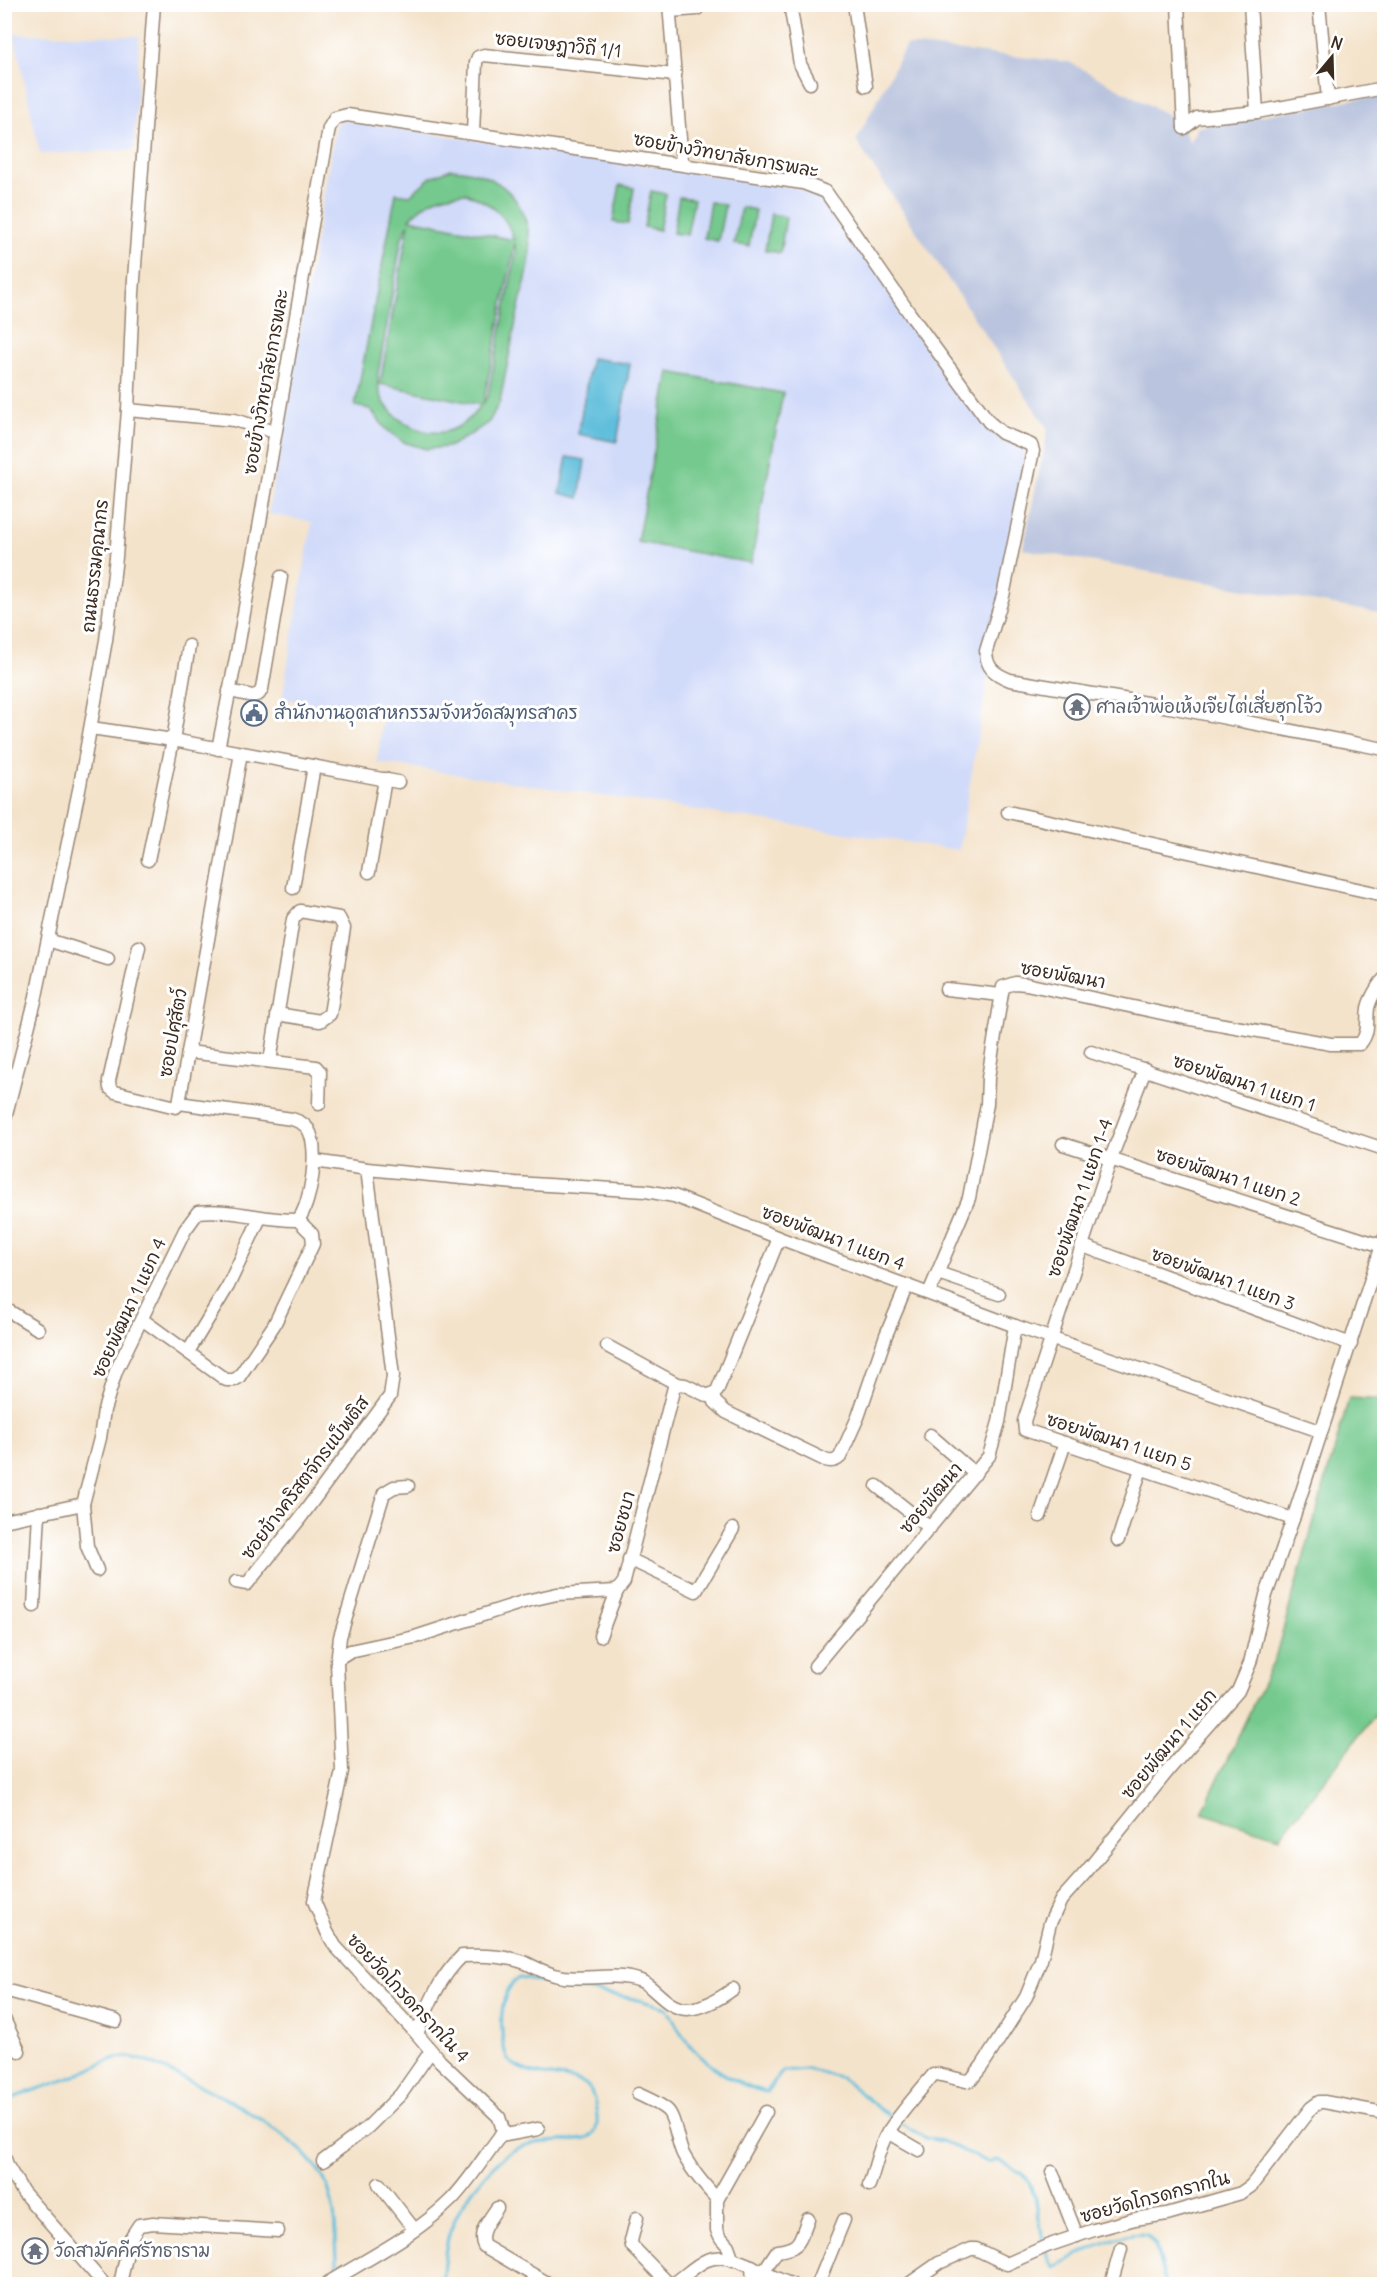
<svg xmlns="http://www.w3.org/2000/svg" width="1389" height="2289" viewBox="0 0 1389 2289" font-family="Delius,'Playpen Sans Thai',sans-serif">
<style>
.built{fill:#d0daf9}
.industrial{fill:#bac4de}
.green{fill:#74c98e;stroke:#587a56;stroke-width:1.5;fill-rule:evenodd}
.water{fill:#5ebedc;stroke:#4c747d;stroke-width:1.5}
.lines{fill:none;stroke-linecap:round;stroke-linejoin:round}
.stream{stroke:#5ebedc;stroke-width:3}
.minor-casing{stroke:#988674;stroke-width:15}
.minor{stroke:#fff;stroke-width:12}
.labels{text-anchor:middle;stroke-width:6;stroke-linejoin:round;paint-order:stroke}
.street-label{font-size:18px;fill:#3b2a1e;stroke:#fff}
.worship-label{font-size:18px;fill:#5b616d;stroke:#fff;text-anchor:start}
.service-label{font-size:18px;fill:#4e5e75;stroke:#fff;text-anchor:start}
</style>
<rect width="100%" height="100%" fill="#fff"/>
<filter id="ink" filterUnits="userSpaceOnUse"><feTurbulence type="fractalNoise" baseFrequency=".0167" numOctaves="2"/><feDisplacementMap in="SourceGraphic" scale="12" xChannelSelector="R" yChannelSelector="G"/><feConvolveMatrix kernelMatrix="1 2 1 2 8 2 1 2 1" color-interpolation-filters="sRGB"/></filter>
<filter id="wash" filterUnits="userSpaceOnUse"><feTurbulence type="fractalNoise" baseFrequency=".008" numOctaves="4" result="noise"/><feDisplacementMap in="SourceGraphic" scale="24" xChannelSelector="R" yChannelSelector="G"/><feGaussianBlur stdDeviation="1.35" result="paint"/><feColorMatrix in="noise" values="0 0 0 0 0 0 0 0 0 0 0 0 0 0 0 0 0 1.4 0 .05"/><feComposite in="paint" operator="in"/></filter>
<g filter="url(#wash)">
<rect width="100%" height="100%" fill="#f4e3cb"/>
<g class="built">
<polygon points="14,34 139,36 134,150 40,154"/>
<polygon points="341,120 818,191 829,202 985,425 996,436 1026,447 959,850 377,762 383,717 282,698 312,522 268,514 336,125"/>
</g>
<polygon class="industrial" points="906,45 1069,62 1179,121 1189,142 1198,127 1384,94 1384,614 1023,549 1048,429 856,141"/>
<g class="green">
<path d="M451 169C500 172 530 200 530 252 530 271 522 292 518 311 512 341 506 371 500 401L489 422 468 436 448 447 426 449 403 442 386 429 370 409 355 406 396 193 410 195 431 177ZM466 193C491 204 506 213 514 240L410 219C425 200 443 194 466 193ZM409 223 380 384 481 405C473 416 462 427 448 431 422 438 388 418 380 393 378 387 378 380 378 374L402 237ZM515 243 516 253 488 395 483 404Z"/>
<polygon points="620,185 634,188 628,224 613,222"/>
<polygon points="651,191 666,194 659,230 644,227"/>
<polygon points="679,197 694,199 687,235 673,233"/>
<polygon points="710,202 725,205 718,241 704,238"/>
<polygon points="741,207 755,210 749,246 734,244"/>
<polygon points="771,214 786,217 780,253 765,250"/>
<polygon points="669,372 783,393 751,563 637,542"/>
<polygon points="1349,1398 1384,1400 1384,1704 1280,1837 1202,1813 1275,1658"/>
</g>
<g class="water">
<polygon points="591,358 630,364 617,442 578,434"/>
<polygon points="567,457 585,460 579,498 560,493"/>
</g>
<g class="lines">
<g class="stream">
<path d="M4 2102C30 2090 57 2084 82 2073 96 2067 109 2058 124 2057 142 2057 160 2067 176 2075 221 2094 310 2139 328 2188 338 2215 335 2245 338 2274"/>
<polyline points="898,2122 926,2138 942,2141 988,2162 998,2160 1023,2174 1029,2182 1035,2197 1044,2245"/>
<path d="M1046 2251 1048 2259 1054 2267C1079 2255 1120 2230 1147 2235L1155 2245 1166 2284"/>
<path d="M442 2284C444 2266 444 2247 451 2229 461 2201 496 2153 526 2145 545 2140 567 2142 586 2139 596 2134 598 2127 597 2116 596 2107 594 2095 589 2088 578 2072 531 2083 507 2059 500 2037 496 1990 520 1978L635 1999 667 2008C673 2018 677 2028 684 2037 702 2064 735 2084 766 2092L783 2071 806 2069 840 2077 893 2119"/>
</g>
</g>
</g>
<g filter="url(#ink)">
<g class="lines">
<g class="minor-casing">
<g id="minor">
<polyline points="669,4 682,163"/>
<polyline points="790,4 800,64 810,83"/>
<polyline points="854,4 866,86"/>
<polyline points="1178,4 1184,128"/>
<polyline points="1250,4 1257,112"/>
<polyline points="1319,4 1328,99"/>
<polyline points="670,11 697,9"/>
<polyline points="1184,128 1197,118 1257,112 1384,88"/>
<polyline points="473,133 476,62 478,57 484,55 675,75"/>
<polyline points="128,410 234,420 275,432"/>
<polyline points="229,691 253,696 259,694 262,689 281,577"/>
<polyline points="91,728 173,740 398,782"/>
<path d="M218 749 237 653 329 128 335 118 347 115 803 183 826 192 910 314 989 422 1002 433 1031 445 1033 451 1003 596 986 651C986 668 995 674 1010 680L1170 707 1384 749"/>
<polyline points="1008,812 1384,895"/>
<polyline points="148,860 173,740 189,646"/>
<polyline points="369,872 385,779"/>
<polyline points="293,888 314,766"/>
<polyline points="48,940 108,959"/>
<polyline points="139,947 109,1081 110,1088 115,1092 176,1107 179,1103 241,753"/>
<polyline points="946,989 1001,995"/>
<polyline points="188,1052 316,1067 320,1072 319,1104"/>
<polyline points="1091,1052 1384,1149"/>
<polyline points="270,1061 293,919 300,911 339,918 344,928 330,1014 320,1021 277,1014"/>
<polyline points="1145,1069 1111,1158 1024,1421 1025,1430 1293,1519"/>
<polyline points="4,1122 35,1001 80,785 106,640 116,557 128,410 133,293 154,4"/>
<polyline points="1063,1144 1382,1246"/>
<polyline points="315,1161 367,1169 515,1183 646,1191 674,1196 779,1238 1015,1326 1320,1431"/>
<polyline points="1083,1246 1351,1344"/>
<polyline points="938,1273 999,1294"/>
<path d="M929 1293 969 1198 987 1104 988 1078 1003 987 1015 983 1026 984 1185 1018 1331 1044H1360C1370 1032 1366 1022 1368 1008 1370 999 1378 985 1384 979"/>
<polyline points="4,1308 38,1329"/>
<polyline points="143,1320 226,1380 234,1380 239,1377 274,1325 313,1244 312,1234 298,1220"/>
<polyline points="607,1346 677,1384"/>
<polyline points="188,1352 228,1286 260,1218"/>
<path d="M713 1395 715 1402 726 1412 825 1460C831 1462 835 1462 840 1457L858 1417 886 1335 907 1285"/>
<polyline points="930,1435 975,1474"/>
<polyline points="877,1486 930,1528"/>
<polyline points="83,1504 87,1546 97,1570"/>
<polyline points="1040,1516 1065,1443"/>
<path d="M4 1521 83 1504 100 1438 104 1410 116 1371 185 1230 198 1212C231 1208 265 1221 298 1220 311 1204 320 1148 308 1129 304 1123 298 1121 292 1119L179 1103"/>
<polyline points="1118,1540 1141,1469"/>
<polyline points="629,1559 696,1591 733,1529"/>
<polyline points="236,1582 247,1584 298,1521 390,1396 393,1376 367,1169"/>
<polyline points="34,1606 39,1513"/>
<polyline points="600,1636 617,1591"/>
<polyline points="337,1659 350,1651 415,1637 526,1601 557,1594 617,1591 624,1582 674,1387 677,1384 685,1385 708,1396 717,1391 779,1238"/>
<polyline points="815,1666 989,1456 999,1422 1015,1326"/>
<polyline points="4,1992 12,1992 116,2021"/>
<polyline points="4,2019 19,2051"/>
<path d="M417 2034C429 2004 439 1978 462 1956 482 1955 507 1956 526 1963 538 1969 550 1975 564 1977 590 1980 617 1972 641 1981 655 1987 667 2009 687 2009 703 2008 721 1998 733 1989"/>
<path d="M638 2094C648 2099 659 2103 667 2110 675 2117 677 2142 683 2154 692 2171 704 2185 717 2199"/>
<polyline points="888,2132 919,2150"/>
<polyline points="500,2136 538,2129"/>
<polyline points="4,2156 8,2167 23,2192 104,2284"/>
<polyline points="323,2161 368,2127 401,2094 431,2051"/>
<polyline points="1052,2172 1077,2236"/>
<polyline points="379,2184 414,2229"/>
<path d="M869 2185C876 2167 878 2148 888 2132 901 2112 918 2093 933 2075L937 2074 966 2081 971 2080 982 2066 1026 1997 1041 1960 1050 1923 1061 1900 1086 1872 1171 1767 1238 1691 1250 1663 1266 1595 1293 1519 1384 1239"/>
<path d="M497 2208C490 2219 477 2233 484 2246L549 2284"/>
<polyline points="637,2218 631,2241 632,2246 669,2284"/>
<polyline points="733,2260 728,2246 721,2238 717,2230 717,2199 766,2112"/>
<polyline points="752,2266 753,2284"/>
<path d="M763 2272 777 2251C802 2248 799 2240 808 2219"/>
<polyline points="120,2284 130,2239 139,2225 153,2223 278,2231"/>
<path d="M326 2284C369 2258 416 2235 452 2199 470 2180 484 2157 500 2136L503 2130 499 2117 440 2061 417 2034 335 1946 327 1932 314 1901 342 1771 337 1663 340 1637 384 1493 394 1487 408 1486"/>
<path d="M673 2284C684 2277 695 2265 707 2260 734 2249 766 2277 791 2284"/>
<polyline points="818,2284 844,2220"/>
<polyline points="909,2284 939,2263 971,2249 976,2249 1007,2264 1047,2246 1094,2230 1135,2219 1167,2214 1241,2193 1251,2186 1311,2108 1319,2102 1324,2102 1384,2113"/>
<polyline points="1111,2284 1121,2249"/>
</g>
</g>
<use href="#minor" class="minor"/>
</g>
</g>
<defs>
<g id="temple-ring" transform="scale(1.35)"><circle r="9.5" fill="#fff" stroke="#6b7280" stroke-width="1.5"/><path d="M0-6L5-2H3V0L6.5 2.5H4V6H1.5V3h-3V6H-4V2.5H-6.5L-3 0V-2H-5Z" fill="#6b7280"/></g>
<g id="civic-ring" transform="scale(1.35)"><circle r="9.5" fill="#fff" stroke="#5c6f8a" stroke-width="1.5"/><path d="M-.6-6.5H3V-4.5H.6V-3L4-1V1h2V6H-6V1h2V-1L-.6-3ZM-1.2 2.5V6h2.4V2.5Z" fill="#5c6f8a"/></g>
</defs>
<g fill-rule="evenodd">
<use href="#temple-ring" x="1077" y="707"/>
<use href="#civic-ring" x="254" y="713"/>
<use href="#temple-ring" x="35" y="2251"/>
</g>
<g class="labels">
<g class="street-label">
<text transform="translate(558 45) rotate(6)" y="6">ซอยเจษฎาวิถี 1/1</text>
<text transform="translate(726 155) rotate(10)" y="6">ซอยข้างวิทยาลัยการพละ</text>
<text transform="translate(266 382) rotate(-80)" y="6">ซอยข้างวิทยาลัยการพละ</text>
<text transform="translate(95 566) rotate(-84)" y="6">ถนนธรรมคุณากร</text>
<text transform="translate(1063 975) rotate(10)" y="6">ซอยพัฒนา</text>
<text transform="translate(173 1033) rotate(-80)" y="6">ซอยปศุสัตว์</text>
<text transform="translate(1244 1083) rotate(18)" y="6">ซอยพัฒนา 1 แยก 1</text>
<text transform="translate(1228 1177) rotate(18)" y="6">ซอยพัฒนา 1 แยก 2</text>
<text transform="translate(1080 1198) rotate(-71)" y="6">ซอยพัฒนา 1 แยก 1-4</text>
<text transform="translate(833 1238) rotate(21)" y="6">ซอยพัฒนา 1 แยก 4</text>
<text transform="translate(1223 1279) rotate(20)" y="6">ซอยพัฒนา 1 แยก 3</text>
<text transform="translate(129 1308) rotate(-65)" y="6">ซอยพัฒนา 1 แยก 4</text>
<text transform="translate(1119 1442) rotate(18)" y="6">ซอยพัฒนา 1 แยก 5</text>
<text transform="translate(305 1478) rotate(-53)" y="6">ซอยข้างคริสตจักรแบ็พติส</text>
<text transform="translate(931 1498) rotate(-50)" y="6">ซอยพัฒนา</text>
<text transform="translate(621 1522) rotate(-75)" y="6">ซอยชบา</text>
<text transform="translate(1169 1744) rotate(-50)" y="6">ซอยพัฒนา 1 แยก</text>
<text transform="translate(408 1998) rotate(47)" y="6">ซอยวัดโกรดกรากใน 4</text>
<text transform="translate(1155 2197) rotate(-15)" y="6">ซอยวัดโกรดกรากใน</text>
</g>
<g class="worship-label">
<text x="1096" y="713">ศาลเจ้าพ่อเห้งเจียไต่เสี่ยฮุกโจ้ว</text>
<text x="54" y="2257">วัดสามัคคีศรัทธาราม</text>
</g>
<g class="service-label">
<text x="274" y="719">สำนักงานอุตสาหกรรมจังหวัดสมุทรสาคร</text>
</g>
</g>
<rect width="1389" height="2289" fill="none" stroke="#fff" stroke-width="24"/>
<g transform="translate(1332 57) rotate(19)" stroke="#ffffff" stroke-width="4.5" paint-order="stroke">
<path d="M0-4.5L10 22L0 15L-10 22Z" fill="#3b2a1e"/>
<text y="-9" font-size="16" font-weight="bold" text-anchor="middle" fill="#3b2a1e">N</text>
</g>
</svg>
